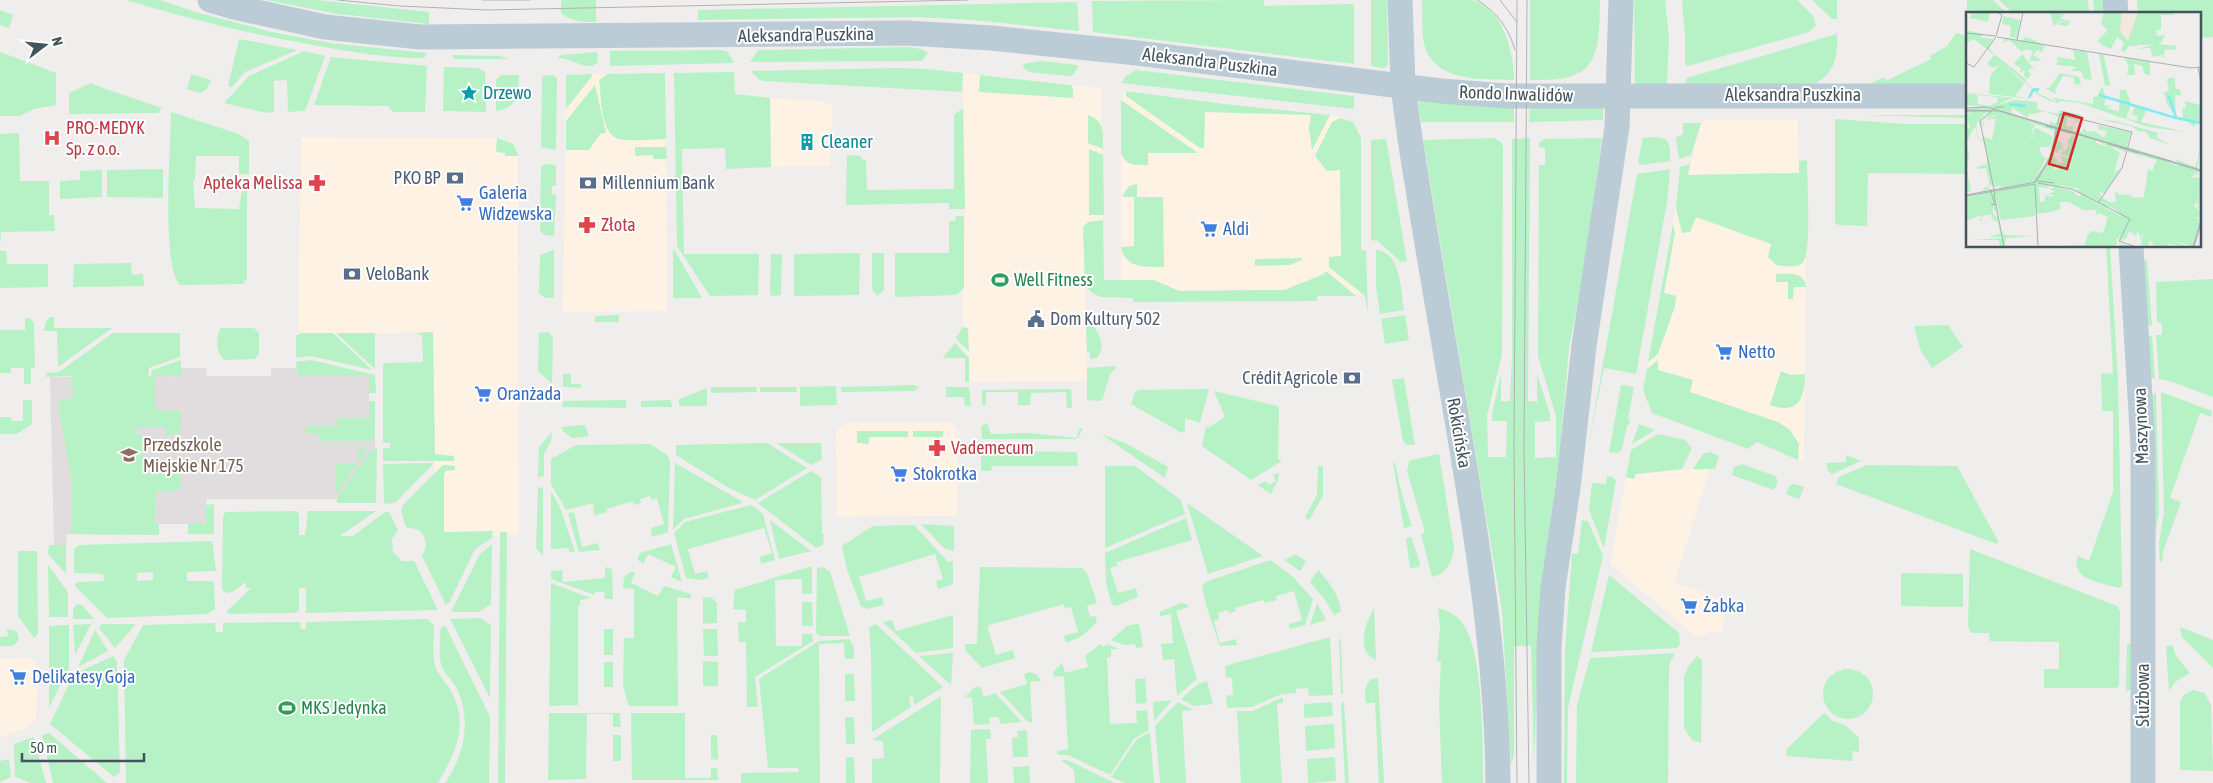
<svg xmlns="http://www.w3.org/2000/svg" width="2213" height="783" viewBox="0 0 2213 783" font-family="'Asap Condensed',sans-serif">
<style>
.commercial{fill:#fdf2e3}
.education{fill:#e1dddf}
.green{fill:#b6f2c5;fill-rule:evenodd}
.lines{fill:none;stroke-linecap:round;stroke-linejoin:round}
.secondary{stroke:#bbccd6;stroke-width:25}
.tram{stroke:#aeb3b8;stroke-width:1}
.labels{text-anchor:middle;stroke-width:4;stroke-linejoin:round;paint-order:stroke}
.street-label{font-size:18px;fill:#44545c;stroke:#fff}
.culture-label{font-size:18px;fill:#0d838f;stroke:#fff;text-anchor:start}
.health-label{font-size:18px;fill:#be3a42;stroke:#fff;text-anchor:start}
.service-label{font-size:18px;fill:#4e5e75;stroke:#fff;text-anchor:start}
.shop-label{font-size:18px;fill:#366cbe;stroke:#fff;text-anchor:start}
.leisure-label{font-size:18px;fill:#27864d;stroke:#fff;text-anchor:start}
.education-label{font-size:18px;fill:#785e54;stroke:#fff;text-anchor:start}
.inset-river{fill:none;stroke:#80ebf3;stroke-width:2.5}
.inset-road{fill:none;stroke:#abb0b3;stroke-width:1}
.view{fill:#d62828;fill-opacity:0.15;stroke:#d62828;stroke-width:2.5}
.inset-edge{fill:none;stroke:#44545c;stroke-width:2.5}
</style>
<rect width="100%" height="100%" fill="#f0eded"/>
<g class="commercial">
<polygon points="665,73 667,311 563,312 566,75"/>
<polygon points="963,73 1101,88 1103,272 1095,284 1085,286 1087,381 965,382 962,289 965,209"/>
<polygon points="1126,91 1224,104 1330,115 1340,117 1360,131 1361,251 1367,295 1284,290 1179,291 1154,280 1121,280 1121,100"/>
<polygon points="770,98 821,101 830,104 833,109 830,166 771,167"/>
<polygon points="1706,120 1798,120 1799,173 1688,175 1701,123"/>
<polygon points="301,137 497,138 518,157 519,535 436,537 431,332 298,336"/>
<polygon points="1676,205 1806,244 1804,462 1757,442 1748,449 1652,413 1643,390"/>
<polygon points="849,423 952,423 958,434 957,516 837,517 836,434 840,427"/>
<polygon points="1711,467 1674,582 1728,601 1722,631 1709,632 1698,638 1610,564 1626,477 1636,474"/>
<polygon points="29,658 33,660 38,669 36,719 25,729 0,737 0,659"/>
</g>
<polygon class="education" points="181,368 206,368 207,376 271,376 271,368 296,368 297,376 369,376 369,418 375,418 375,499 206,499 206,524 159,524 159,535 67,534 66,545 54,545 50,377 181,376"/>
<g class="green">
<path d="M126 0H160L195 12 272 32 330 43 428 53 424 58C388 58 350 52 314 45 250 34 188 19 126 0Z"/>
<polygon points="266,0 317,0 429,12 429,24 338,14"/>
<path d="M561 0H596V22C583 22 572 22 561 13Z"/>
<polygon points="1264,0 1264,6 1354,4 1354,64 1093,32 1092,1"/>
<polygon points="1371,0 1387,0 1388,64 1385,68 1371,66"/>
<path d="M1422 0C1437 0 1455 0 1470 0 1503 6 1514 53 1514 80 1483 79 1433 83 1424 43 1421 30 1423 14 1422 0Z"/>
<path d="M1530 0H1600C1599 60 1597 82 1530 80Z"/>
<polygon points="1634,0 1665,0 1669,37 1667,86 1637,85 1635,82"/>
<polygon points="1682,0 1797,0 1813,16 1816,25 1809,32 1688,66 1685,64 1685,35"/>
<polygon points="1812,0 1837,0 1837,19 1832,19"/>
<polygon points="1967,0 1993,0 2008,14 1967,14"/>
<polygon points="1999,0 2088,0 2089,14 2014,14"/>
<polygon points="2093,0 2105,0 2106,14 2094,14"/>
<polygon points="2137,0 2213,0 2213,37 2199,38 2199,14 2138,14"/>
<polygon points="1077,2 1079,31 973,20 917,17 698,20 698,10"/>
<polygon points="0,10 13,15 9,28 0,25"/>
<polygon points="1967,27 1967,87 1866,86 1884,77 1886,81 1931,59 1930,56 1947,46 1956,33 1965,35"/>
<path d="M1837 34C1838 57 1835 73 1814 84L1684 86 1687 78Z"/>
<polygon points="239,39 297,50 245,72 232,87 228,86"/>
<polygon points="908,47 921,49 928,53 922,61 750,62 758,50"/>
<polygon points="720,50 728,52 734,63 610,66 610,51"/>
<polygon points="304,51 325,56 305,111 288,112 287,80 274,81 274,112 267,113 224,103 249,76"/>
<polygon points="0,52 56,73 56,105 34,109 20,116 0,116"/>
<path d="M597 52 598 62 593 66C579 67 574 59 557 58L561 55Z"/>
<polygon points="452,55 500,56 508,59 454,59"/>
<polygon points="331,57 427,66 425,112 393,112 388,106 314,105"/>
<polygon points="1041,61 1077,65 1078,67 1073,75 1068,76 1029,72 1024,68 1023,64"/>
<polygon points="444,67 478,68 485,72 486,112 443,111"/>
<polygon points="896,68 927,69 963,73 962,92 763,81 758,79 751,71"/>
<polygon points="1136,70 1354,96 1354,109 1121,83 1126,76"/>
<polygon points="734,72 735,94 770,98 771,167 726,169 725,148 682,149 684,254 759,254 758,295 710,296 677,246 674,73"/>
<path d="M665 73 666 139C655 139 628 142 618 139 599 131 602 97 599 80L608 74Z"/>
<polygon points="191,74 211,80 206,90 200,93 187,89"/>
<polygon points="591,74 593,75 566,109 566,75"/>
<path d="M501 75H519C519 93 517 109 496 111V80Z"/>
<polygon points="552,75 557,78 556,150 541,147 542,76"/>
<polygon points="980,75 1071,85 1073,89 1073,98 979,92"/>
<polygon points="91,83 100,87 162,108 158,113 69,114 69,93"/>
<polygon points="595,85 606,133 600,134 589,150 566,150 566,121"/>
<polygon points="1126,91 1224,104 1330,115 1312,150 1309,128 1311,115 1205,112 1204,148 1200,148 1126,96"/>
<path d="M1121 100 1198 153H1148V165C1135 165 1126 166 1121 153Z"/>
<polygon points="1418,100 1514,104 1514,122 1421,122"/>
<polygon points="1530,105 1603,106 1603,120 1529,122"/>
<polygon points="963,108 965,209 949,209 949,203 846,205 847,155 860,156 862,159 866,161 867,190 954,189 954,115"/>
<path d="M171 112 239 134 249 141V174H239V156H196L195 180H193L195 208 239 209 242 190H247V278L243 284 180 285C161 267 171 143 171 112Z"/>
<path d="M1088 115C1105 121 1103 133 1103 149L1088 143Z"/>
<polygon points="1859,115 1967,115 1967,118"/>
<polygon points="1340,118 1353,122 1361,137 1361,250 1366,251 1368,313 1365,296 1329,267 1329,257 1341,256 1340,170 1327,171 1315,156 1332,122"/>
<polygon points="1835,119 1906,124 1967,124 1967,174 1868,173 1867,226 1839,225 1835,223"/>
<polygon points="1683,123 1701,123 1691,155 1679,159 1676,138 1683,134"/>
<polygon points="19,133 20,181 49,181 49,215 54,215 55,231 1,232 0,246 0,134"/>
<polygon points="1658,137 1667,140 1670,148 1670,161 1641,165 1638,163 1643,138"/>
<polygon points="497,138 513,144 519,156 505,156 505,153 496,152"/>
<polygon points="1494,138 1501,142 1503,147 1502,355 1487,415 1488,457 1506,457 1507,421 1492,421 1492,414 1501,374 1501,401 1510,401 1512,355 1512,139 1530,138 1528,401 1537,402 1537,374 1550,414 1550,421 1535,422 1535,458 1556,457 1556,416 1538,356 1539,165 1545,165 1545,148 1539,147 1539,143 1544,139 1602,138 1583,277 1569,348 1559,460 1541,593 1534,764 1531,646 1514,646 1514,756 1511,764 1502,611 1423,140"/>
<polygon points="1386,139 1407,261 1401,262 1378,241 1371,240 1371,140"/>
<polygon points="635,147 666,147 667,159 653,159 653,155 635,156"/>
<polygon points="1089,149 1103,155 1104,215 1089,215"/>
<path d="M1807 160C1807 177 1812 252 1803 262 1797 269 1784 266 1776 265L1768 257 1771 244 1696 217 1690 232 1682 233 1676 208 1680 167 1690 164 1688 175 1799 173V161Z"/>
<polygon points="547,164 556,165 556,186 552,186 552,194 556,195 554,236 545,235 540,231 541,166"/>
<polygon points="163,169 163,198 107,197 107,170"/>
<polygon points="1670,169 1667,202 1636,374 1604,368 1588,448 1637,174"/>
<polygon points="102,170 102,197 60,199 60,181 80,180 80,171"/>
<path d="M1137 184V197H1163L1164 267C1146 267 1125 269 1121 247L1134 246V197H1122L1129 186Z"/>
<polygon points="956,216 964,216 964,288 956,295 895,297 895,253 949,253 949,221 955,221"/>
<polygon points="1103,220 1104,280 1154,280 1179,291 1284,290 1324,274 1326,271 1356,296 1317,296 1317,301 1133,302 1133,298 1101,297 1092,293 1085,285 1083,227 1088,222"/>
<polygon points="1673,224 1675,233 1664,293 1676,296 1675,306 1658,354 1648,362"/>
<path d="M2106 246H2110L2118 380 2122 586 2119 588C2103 583 2069 580 2078 556L2089 561 2113 492V411H2102L2101 373 2113 374Z"/>
<polygon points="673,249 675,251 702,298 673,298"/>
<polygon points="554,250 554,298 546,298 539,293 540,255"/>
<path d="M1376 250C1402 253 1400 289 1404 310L1380 314 1376 287Z"/>
<polygon points="0,251 6,251 7,264 48,264 48,287 0,288"/>
<polygon points="860,253 859,295 794,296 794,254"/>
<polygon points="872,253 884,253 884,290 877,296 872,289"/>
<polygon points="771,254 782,254 781,295 771,296 770,293"/>
<polygon points="1302,258 1302,260 1290,265 1255,266 1255,259"/>
<polygon points="2147,260 2152,326 2146,324 2144,262"/>
<polygon points="131,263 132,275 143,274 144,286 73,287 74,264"/>
<path d="M1776 274C1787 274 1805 271 1806 287H1794L1793 299H1788V282H1776Z"/>
<polygon points="2213,279 2213,397 2173,382 2159,379 2156,335 2162,335 2162,324 2157,322 2156,282"/>
<polygon points="619,315 619,322 595,322 595,316"/>
<polygon points="1405,315 1409,340 1385,344 1381,319"/>
<polygon points="25,317 31,319 34,324 35,367 31,368 31,384 24,384 24,368 11,368 11,373 0,373 0,330 25,330"/>
<polygon points="50,317 54,317 54,328 112,328 58,367 57,331 44,331 46,321"/>
<path d="M1091 322C1099 335 1107 345 1097 358L1090 359V352H1087L1086 327Z"/>
<polygon points="1948,325 1963,347 1932,368 1920,349 1914,326"/>
<polygon points="963,327 968,328 969,352 956,338"/>
<path d="M221 328H254L259 333V354L255 359 224 360C216 352 215 338 221 328Z"/>
<polygon points="433,332 435,454 454,456 454,461 383,461 383,448 390,448 390,443 383,443 383,365 386,363 423,362 422,335 417,335 417,333"/>
<polygon points="549,332 553,338 552,384 538,371 539,333"/>
<polygon points="113,333 180,333 180,357 149,368 148,375 151,376 152,370 181,360 181,376 156,376 156,410 181,411 180,434 165,435 165,427 136,428 136,435 143,435 144,474 165,473 166,469 181,469 180,491 156,491 155,524 159,524 159,535 71,534 71,478 58,402 75,396 72,388 71,376 46,377 46,373 59,372"/>
<polygon points="301,333 333,333 372,370 311,356 296,358 296,336"/>
<polygon points="336,333 375,333 375,369"/>
<polygon points="2152,335 2155,379 2151,377 2147,338"/>
<polygon points="955,343 969,358 969,382 965,382 965,358 943,358"/>
<polygon points="311,360 375,375 376,393 369,393 369,376 297,376 296,362"/>
<polygon points="1658,360 1658,370 1693,380 1690,392 1778,422 1790,430 1799,444 1798,460 1757,442 1748,449 1652,413 1643,390 1647,369"/>
<polygon points="1114,366 1116,368 1110,374 1103,398 1100,401 1087,400 1087,368"/>
<path d="M1781 371 1791 375 1805 374C1805 399 1798 415 1770 405Z"/>
<polygon points="563,374 571,374 571,384 581,384 581,388 563,387"/>
<polygon points="1404,378 1415,445 1407,445 1403,441 1392,380"/>
<polygon points="914,385 919,387 914,391 841,392 841,387"/>
<polygon points="1621,385 1634,387 1628,419 1630,420 1629,425 1627,425 1622,450 1617,453 1609,452"/>
<polygon points="836,386 837,405 800,406 800,387"/>
<polygon points="711,387 756,387 757,392 711,393"/>
<polygon points="760,387 796,387 797,392 760,392"/>
<polygon points="946,387 969,387 971,406 965,406 964,397 946,397"/>
<polygon points="707,388 707,406 679,406 679,399"/>
<polygon points="1071,389 1072,408 1067,408 1066,392 1031,393 1030,405 1018,405 1018,392 986,392 986,405 982,405 982,390"/>
<polygon points="1209,389 1200,423 1185,418 1185,431 1182,433 1131,404 1135,393 1138,390"/>
<polygon points="1214,391 1277,406 1279,408 1278,459 1282,461 1251,480 1202,446 1206,426 1208,428 1225,417"/>
<polygon points="2156,392 2159,512 2154,542 2152,395"/>
<polygon points="2161,392 2212,411 2211,417 2200,413 2170,498 2181,502 2163,552 2162,562 2160,562 2159,544 2164,511"/>
<polygon points="23,400 32,400 32,424 17,434 0,434 0,417 11,417 11,421 23,421"/>
<polygon points="626,400 626,408 562,407 563,401"/>
<polygon points="671,400 672,407 641,407 641,401"/>
<polygon points="369,401 375,401 375,437 372,441 319,441 318,434 305,433 305,426 337,426 337,418 369,418"/>
<polygon points="987,423 991,434 1030,433 1076,438 1080,428 1083,428 1078,438 1075,439 982,439 981,426"/>
<polygon points="1639,424 1655,430 1632,444"/>
<polygon points="585,425 589,436 572,438 563,431 561,427"/>
<polygon points="857,431 908,431 908,437 869,437 869,444 857,443"/>
<rect x="913" y="431" width="30" height="6"/>
<polygon points="552,432 551,441 544,454 544,476 538,477 539,447"/>
<polygon points="1101,434 1125,443 1168,467 1165,478"/>
<polygon points="1658,434 1685,440 1692,448 1682,469 1636,474 1634,479 1626,477 1631,450"/>
<polygon points="767,443 807,468 755,500 729,488 676,455 676,445"/>
<polygon points="776,443 821,443 822,459 811,465"/>
<polygon points="650,444 667,455 670,461 668,532 652,537 651,528 664,524 657,498 651,500 650,496 640,499 641,503 634,505 633,501 606,509 607,512 594,516 593,503 566,510 551,484 551,459 576,445"/>
<polygon points="358,449 368,449 336,494 336,464 357,464"/>
<polygon points="372,449 377,449 376,503 337,503 337,498"/>
<polygon points="981,451 1077,452 1078,466 992,466 991,471 981,471"/>
<polygon points="1710,452 1719,456 1715,469 1693,469 1703,454"/>
<path d="M1439 454 1454 548C1453 562 1446 574 1432 577L1421 534 1425 532 1407 471 1409 462 1412 460Z"/>
<polygon points="1846,455 1861,461 1832,474 1828,471 1826,463 1846,462"/>
<polygon points="434,463 395,503 384,504 383,464"/>
<polygon points="675,463 741,501 742,503 684,519 673,530"/>
<polygon points="1393,463 1395,463 1402,495 1412,526 1404,528"/>
<polygon points="1742,464 1775,476 1778,481 1774,490 1732,475 1734,467"/>
<path d="M443 465 455 466V470L445 471 444 476V532L493 531 492 538 475 549 450 601 446 605 422 556C428 546 427 538 419 530L406 527 401 511 403 505Z"/>
<polygon points="1867,465 1957,466 1998,541 1997,544 1836,484 1839,477"/>
<polygon points="1105,466 1135,466 1181,500 1185,514 1105,548"/>
<polygon points="1318,466 1323,466 1323,496 1309,520 1305,518 1317,494"/>
<polygon points="811,471 821,477 822,534 824,534 823,545 816,548 758,503"/>
<polygon points="1279,473 1278,480 1271,494 1258,485 1265,481 1269,485 1276,481 1273,475"/>
<polygon points="1607,476 1613,477 1616,481 1604,548 1589,510 1592,483 1606,484"/>
<polygon points="1794,484 1804,487 1799,499 1786,494 1790,485"/>
<polygon points="538,487 543,488 543,556 536,548"/>
<polygon points="551,491 561,510 575,552 569,552 569,548 551,549"/>
<polygon points="1187,503 1263,556 1208,574"/>
<polygon points="214,504 214,534 188,534 188,524 206,524 206,505"/>
<polygon points="751,505 763,514 775,560 761,564 760,557 772,553 764,528 688,549 695,574 707,571 709,578 700,580 686,578 674,533 685,522"/>
<polygon points="297,511 299,515 299,535 305,535 308,511 376,511 340,536 353,536 385,512 389,512 398,530 392,539 393,552 402,561 414,561 438,610 306,613 306,588 299,588 299,610 295,613 229,614 226,612 251,588 246,588 246,582 232,592 227,593 222,590 223,518 225,512"/>
<polygon points="574,512 582,547 598,543 600,550 579,552 568,513"/>
<polygon points="1186,518 1192,540 1117,562 1117,566 1110,568 1118,593 1136,588 1138,597 1116,606 1112,605 1106,583 1105,553"/>
<polygon points="770,520 811,551 779,559"/>
<polygon points="1582,520 1588,521 1603,556 1568,708 1567,783 1564,783 1565,651 1572,553 1578,554"/>
<polygon points="921,524 954,526 954,551 945,549"/>
<polygon points="914,525 948,562 953,561 953,584 938,589 936,581 943,579 935,554 859,577 866,601 882,597 884,605 867,609 861,606 847,570 842,546 873,526"/>
<polygon points="500,532 507,532 505,783 498,783"/>
<polygon points="1411,537 1420,563 1419,567 1410,568 1406,539"/>
<path d="M212 541 216 571 187 572V581H212L214 584 215 609 207 614 107 618 75 586 77 582 104 581 103 574 74 573V549L79 545ZM153 572V580L137 581V573Z"/>
<polygon points="492,544 491,604 479,612 451,612 480,554"/>
<polygon points="671,544 682,582 671,577 676,567 648,554 643,564 637,559 640,553"/>
<polygon points="49,545 66,545 66,574 48,554"/>
<polygon points="1970,549 2117,606 2120,611 2119,686 2116,688 2044,688 2044,669 2059,669 2059,642 1990,641 1989,633 1971,633 1968,626"/>
<polygon points="18,551 37,551 38,634 34,638 18,616"/>
<polygon points="1295,554 1306,561 1300,571 1285,560"/>
<polygon points="1270,560 1292,576 1313,599 1305,625 1290,629 1289,624 1302,620 1294,591 1276,596 1277,600 1265,603 1263,600 1235,608 1236,611 1229,613 1228,610 1218,613 1219,619 1214,621 1220,643 1236,639 1237,645 1220,646 1206,605 1202,585 1208,581"/>
<polygon points="48,565 68,592 68,617 49,617"/>
<polygon points="812,566 812,594 802,594 802,579 775,580 776,646 802,646 802,634 812,634 813,641 755,677 758,707 747,707 746,642 739,642 738,622 746,622 746,610 733,609 735,590"/>
<polygon points="605,567 612,569 613,599 605,599 604,592 595,592 595,595 551,579 551,571 562,570 563,582 605,578"/>
<polygon points="823,567 830,572 850,636 820,636 816,633 817,568"/>
<polygon points="980,567 1082,568 1087,573 1097,603 1087,606 1090,617 1095,616 1097,622 1082,636 1066,643 1064,636 1078,632 1071,607 1065,608 1064,604 989,625 988,629 996,655 1013,650 1015,658 982,668 966,651 965,644 977,644"/>
<path d="M1318 570C1330 583 1338 593 1341 611L1334 615 1325 600 1310 582Z"/>
<polygon points="631,572 635,572 631,583 658,596 664,586 691,594 691,598 677,598 678,706 629,706 623,686 624,638 634,638 634,589 623,588 624,577"/>
<polygon points="1901,573 1963,574 1963,607 1901,606"/>
<polygon points="1609,575 1679,633 1680,644 1677,648 1591,652"/>
<polygon points="551,583 591,598 580,600 580,605 578,606 578,705 549,706"/>
<polygon points="711,597 717,603 717,623 703,624 703,598"/>
<polygon points="802,602 812,602 813,626 802,626"/>
<polygon points="1180,603 1186,604 1189,607 1176,611 1197,679 1177,696 1174,659 1163,660 1161,644 1173,643 1171,614 1160,616 1160,612"/>
<polygon points="1317,603 1326,620 1310,625"/>
<polygon points="77,604 82,605 94,619 73,619 73,609"/>
<path d="M1438 608C1449 610 1459 617 1465 627 1483 657 1483 746 1483 783H1442L1439 703 1441 662 1437 661 1440 628Z"/>
<path d="M1374 609 1376 660C1355 652 1365 623 1374 609Z"/>
<polygon points="953,615 953,648 916,653 883,622 892,620 896,631"/>
<polygon points="480,618 491,625 490,698 450,619"/>
<path d="M428 619 434 626C434 638 432 653 435 665 437 674 447 683 451 691 470 726 455 753 438 783H126L124 660 143 625 215 623 216 632H223V623L300 622 301 629H306V622Z"/>
<polygon points="91,624 75,655 73,625"/>
<polygon points="102,624 136,624 115,648 99,628"/>
<polygon points="876,624 943,687 914,705 913,696 909,697 911,707 872,732 871,652 869,628"/>
<polygon points="1135,624 1139,624 1143,647 1136,648 1135,644 1124,645 1111,640 1127,626"/>
<polygon points="69,625 69,668 49,708 49,626"/>
<path d="M445 625 490 717 489 783H445C465 754 472 719 456 687 452 680 443 672 441 664 438 654 441 640 440 629Z"/>
<polygon points="2180,627 2213,640 2213,668 2182,637"/>
<polygon points="7,629 17,631 19,640 13,646 0,646 0,637 8,636"/>
<rect x="604" y="629" width="9" height="26"/>
<polygon points="703,629 717,629 718,656 704,656"/>
<polygon points="95,630 108,651 78,667"/>
<polygon points="1330,637 1333,695 1309,696 1308,688 1296,689 1296,693 1282,694 1252,707 1227,708 1226,696 1233,695 1232,678 1226,677 1225,666"/>
<polygon points="1339,638 1341,643 1343,694 1341,694"/>
<polygon points="850,639 854,648 854,659 845,659 844,643 819,644 820,783 741,783 741,773 799,772 798,768 768,768 759,679 819,641"/>
<polygon points="1100,644 1103,647 1107,644 1119,649 1111,649 1111,657 1107,658 1110,724 1137,723 1136,711 1147,710 1149,730 1134,739 1110,775 1068,755 1058,755 1057,751 1068,749 1064,676 1054,677 1053,672 1062,663 1065,673 1088,667 1085,656"/>
<polygon points="2127,644 2133,644 2132,688 2126,692"/>
<polygon points="2172,645 2176,656 2190,673 2175,682 2169,692 2166,646"/>
<polygon points="953,653 951,685 919,656"/>
<polygon points="1675,653 1669,665 1668,783 1576,783 1577,705 1590,658"/>
<polygon points="113,656 117,662 120,773 114,777 50,724 74,674"/>
<polygon points="1697,656 1702,660 1701,743 1692,740 1684,728 1684,677 1688,667"/>
<polygon points="703,661 718,662 718,686 703,686"/>
<rect x="604" y="662" width="9" height="25"/>
<circle cx="1848" cy="694" r="25"/>
<polygon points="1030,672 1037,675 1041,681 1030,682 1032,722 1028,722 1000,692 1027,684 1024,674"/>
<polygon points="845,674 854,674 855,701 845,701"/>
<polygon points="1145,678 1147,703 1136,704 1135,679"/>
<path d="M1378 678 1384 783H1379L1375 703H1366C1364 693 1364 687 1371 679Z"/>
<polygon points="1207,681 1213,704 1194,706 1181,699 1198,684"/>
<polygon points="980,686 984,697 995,693 1022,722 1000,724 999,717 989,717 990,724 974,725 972,698 965,697 974,688"/>
<polygon points="2193,690 2205,693 2211,705 2213,771 2180,770 2180,702 2184,695"/>
<polygon points="941,696 940,783 872,783 872,759 884,758 883,741 872,740"/>
<polygon points="1283,697 1283,703 1277,704 1282,783 1241,783 1237,711 1253,711"/>
<polygon points="1172,700 1154,721 1153,702"/>
<polygon points="1178,702 1193,710 1182,711 1186,783 1160,783 1155,726"/>
<polygon points="1332,702 1333,716 1304,718 1304,704"/>
<polygon points="1344,702 1349,783 1345,783 1341,703"/>
<polygon points="549,713 620,713 621,727 613,727 613,714 587,714 586,779 548,780"/>
<polygon points="631,713 685,713 685,778 711,778 711,768 717,768 718,780 632,780"/>
<polygon points="1824,713 1833,721 1845,725 1859,738 1859,752 1852,751 1853,761 1786,756 1787,749"/>
<polygon points="845,717 854,717 855,744 846,744"/>
<polygon points="1334,724 1335,748 1306,751 1305,726"/>
<polygon points="990,729 991,739 986,739 988,783 970,783 971,730"/>
<polygon points="1027,730 1028,757 1013,757 1012,738 1018,737 1017,731"/>
<polygon points="1150,732 1154,783 1125,783 1111,777 1136,740"/>
<polygon points="49,733 107,783 53,783 42,735"/>
<rect x="613" y="735" width="8" height="26"/>
<polygon points="711,735 717,735 718,760 711,759"/>
<polygon points="34,737 46,783 31,783 15,777 14,744"/>
<polygon points="846,757 854,757 855,783 846,783"/>
<polygon points="1335,757 1336,781 1308,783 1307,759"/>
<polygon points="9,759 11,777 0,782 0,761"/>
<polygon points="1061,760 1067,760 1115,783 1075,783 1074,770"/>
<polygon points="1029,766 1030,783 1014,783 1013,767"/>
</g>
<g class="lines">
<g class="secondary">
<polyline points="210,0 234,7 325,27 420,37 907,33 991,38 1137,53 1441,91 1506,96 1967,96"/>
<path d="M1400 0 1403 86 1410 139C1425 235 1442 331 1458 426 1478 545 1497 662 1498 783"/>
<polyline points="2115,0 2116,14"/>
<polyline points="2131,246 2143,446 2143,783"/>
<polyline points="1549,783 1549,647 1553,588 1568,488 1584,346 1617,127 1621,0"/>
</g>
<g class="tram">
<polyline points="338,0 400,6 487,10 968,0"/>
<polyline points="482,0 530,0"/>
<path d="M1477 0C1496 11 1509 28 1515 50"/>
<polyline points="1500,0 1517,22"/>
<polyline points="1527,0 1524,449 1529,783"/>
<polyline points="1517,783 1514,446 1517,0"/>
</g>
</g>
<defs>
<g id="sight-bare" transform="scale(1.35)"><path d="M0-6L1.8-2.2L6-1.7L2.9 1.2L3.7 5.4L0 3.3L-3.7 5.4L-2.9 1.2L-6-1.7L-1.8-2.2Z" fill="#0f9aa8" stroke="#fff" stroke-width="2.5" paint-order="stroke"/></g>
<g id="hospital-bare" transform="scale(1.35)"><path d="M-5-5h3v3.5h4V-5h3V5h-3V1.5h-4V5h-3Z" fill="#e0444e" stroke="#fff" stroke-width="2.5" paint-order="stroke"/></g>
<g id="building-bare" transform="scale(1.35)"><path d="M-4-6H4V6H1V3H-1V6H-4ZM-2.5-4.3h1.7v1.8h-1.7ZM.8-4.3h1.7v1.8H.8ZM-2.5-1h1.7V.8h-1.7ZM.8-1h1.7V.8H.8Z" fill="#0f9aa8" stroke="#fff" stroke-width="2.5" paint-order="stroke"/></g>
<g id="bank-bare" transform="scale(1.35)"><path d="M-6-4H6V4H-6ZM0-2.3a2.3 2.3 0 1 0 0 4.6a2.3 2.3 0 1 0 0-4.6Z" fill="#5c6f8a" stroke="#fff" stroke-width="2.5" paint-order="stroke"/></g>
<g id="pharmacy-bare" transform="scale(1.35)"><path d="M-2-6h4v4h4v4h-4v4h-4v-4h-4v-4h4Z" fill="#e0444e" stroke="#fff" stroke-width="2.5" paint-order="stroke"/></g>
<g id="supermarket-bare" transform="scale(1.35)"><path d="M-6-5.5h2.5l.6 2H6L4.5 2H-2.5L-4.4-4H-6ZM-1.5 3.2a1.3 1.3 0 1 0 .1 0ZM3 3.2a1.3 1.3 0 1 0 .1 0Z" fill="#3f7fe0" stroke="#fff" stroke-width="2.5" paint-order="stroke"/></g>
<g id="stadium-bare" transform="scale(1.35)"><path d="M0-5a6.5 5 0 1 0 0 10a6.5 5 0 1 0 0-10ZM-3.5-1.8h7v3.6h-7Z" fill="#2e9e5b" stroke="#fff" stroke-width="2.5" paint-order="stroke"/></g>
<g id="civic-bare" transform="scale(1.35)"><path d="M-.6-6.5H3V-4.5H.6V-3L4-1V1h2V6H-6V1h2V-1L-.6-3ZM-1.2 2.5V6h2.4V2.5Z" fill="#5c6f8a" stroke="#fff" stroke-width="2.5" paint-order="stroke"/></g>
<g id="school-bare" transform="scale(1.35)"><path d="M0-5L7-2L0 1L-7-2ZM-4 1L0 2.5L4 1V4Q0 6-4 4Z" fill="#8d6e63" stroke="#fff" stroke-width="2.5" paint-order="stroke"/></g>
</defs>
<g fill-rule="evenodd">
<use href="#sight-bare" x="469" y="93"/>
<use href="#hospital-bare" x="52" y="138"/>
<use href="#building-bare" x="807" y="142"/>
<use href="#bank-bare" x="455" y="178"/>
<use href="#pharmacy-bare" x="317" y="183"/>
<use href="#bank-bare" x="588" y="183"/>
<use href="#supermarket-bare" x="465" y="203"/>
<use href="#pharmacy-bare" x="587" y="225"/>
<use href="#supermarket-bare" x="1209" y="229"/>
<use href="#bank-bare" x="352" y="274"/>
<use href="#stadium-bare" x="1000" y="280"/>
<use href="#civic-bare" x="1036" y="319"/>
<use href="#supermarket-bare" x="1724" y="352"/>
<use href="#bank-bare" x="1352" y="378"/>
<use href="#supermarket-bare" x="483" y="394"/>
<use href="#pharmacy-bare" x="937" y="448"/>
<use href="#school-bare" x="129" y="455"/>
<use href="#supermarket-bare" x="899" y="474"/>
<use href="#supermarket-bare" x="1689" y="606"/>
<use href="#supermarket-bare" x="18" y="677"/>
<use href="#stadium-bare" x="287" y="708"/>
</g>
<g class="labels">
<g class="street-label">
<text transform="translate(806 35) rotate(-1)" y="6">Aleksandra Puszkina</text>
<text transform="translate(1210 62) rotate(7)" y="6">Aleksandra Puszkina</text>
<text transform="translate(1516 94) rotate(2)" y="6">Rondo Inwalidów</text>
<text x="1793" y="101">Aleksandra Puszkina</text>
<text transform="translate(2141 426) rotate(-92)" y="6">Maszynowa</text>
<text transform="translate(1459 433) rotate(80)" y="6">Rokicińska</text>
<text transform="translate(2143 695) rotate(-90)" y="6">Służbowa</text>
</g>
<g class="culture-label">
<text x="483" y="99">Drzewo</text>
<text x="821" y="148">Cleaner</text>
</g>
<g class="health-label">
<text x="66" y="134">PRO-MEDYK<tspan x="66" dy="21">Sp. z o.o.</tspan></text>
<text x="303" y="189" text-anchor="end">Apteka Melissa</text>
<text x="601" y="231">Złota</text>
<text x="951" y="454">Vademecum</text>
</g>
<g class="service-label">
<text x="441" y="184" text-anchor="end">PKO BP</text>
<text x="602" y="189">Millennium Bank</text>
<text x="366" y="280">VeloBank</text>
<text x="1050" y="325">Dom Kultury 502</text>
<text x="1338" y="384" text-anchor="end">Crédit Agricole</text>
</g>
<g class="shop-label">
<text x="479" y="199">Galeria<tspan x="479" dy="21">Widzewska</tspan></text>
<text x="1223" y="235">Aldi</text>
<text x="1738" y="358">Netto</text>
<text x="497" y="400">Oranżada</text>
<text x="913" y="480">Stokrotka</text>
<text x="1703" y="612">Żabka</text>
<text x="32" y="683">Delikatesy Goja</text>
</g>
<g class="leisure-label">
<text x="1014" y="286">Well Fitness</text>
<text x="301" y="714">MKS Jedynka</text>
</g>
<g class="education-label">
<text x="143" y="451">Przedszkole<tspan x="143" dy="21">Miejskie Nr 175</tspan></text>
</g>
</g>
<g transform="translate(1966 12)">
<rect width="235" height="235" fill="#f0eded"/>
<path d="M6 0H24L22 10 4 6ZM84 0 98 2 94 7 104 9 102 14 93 13V10L103 11 93 9 88 15ZM138 0H207L208 3H195V18H190L191 24 199 23 194 32 210 34V38L199 37 197 46 196 43 187 45 184 36 171 37 190 32 163 34 158 40 155 39 158 31 151 25 145 37 136 33 131 29 142 18 135 12ZM37 4 54 8 51 26 44 25 45 14 36 12ZM0 18 17 22 14 25 16 26 27 27 23 36 27 41 61 68 59 70 67 77 73 76 72 81 90 90 88 86 127 92V85H131L136 74 140 86 138 93 147 95H139L153 100 154 78H160L165 92 160 107 171 109 172 104 166 103 169 93 181 96 175 110 219 120 182 115 114 91 94 89 92 91 84 89 71 82 36 50 58 72 49 84 66 87 23 82 24 64 33 53 27 56 21 52 28 43 8 27 0 31ZM59 25 79 33 76 40 71 38 67 44 72 45 75 49H63L67 39 60 37 56 40 43 28 36 31 39 26 56 29ZM107 38 121 40 126 68 118 67 115 59H105L111 55 91 53V50L97 49 91 48V45L109 48 110 51ZM56 42 68 57 65 56 62 59 65 62 62 67 58 64 59 58 54 61 55 56 48 52ZM133 42 138 43 144 73 139 74ZM158 46 184 50V64L178 61 176 54 168 52 169 63H161L163 54ZM94 61 113 65 115 72 109 73 107 65 97 64 89 78 90 82 79 76 84 75ZM208 65 210 77H214L215 84 209 83 210 105 201 92 198 80 203 79 201 67ZM0 81 49 86 41 88 31 93 48 88 71 90V97L79 99 62 103V106L45 95 46 101 53 105 84 113V109L89 112 93 105 79 99 92 102 93 98 116 103 105 105 113 108 106 113 110 108 101 105 100 115 107 114V119L116 120 118 115 121 120 129 119 138 126 141 119 133 118 131 113 165 120 159 139 133 127 130 128V131L142 135 132 129 138 131 159 139V140L144 134 154 141 148 160 156 156 139 181 133 180 136 185 129 182 144 190H150L149 179 153 183 171 182 162 183 169 186 178 185 182 157 186 159 191 148 162 140V135L208 149 201 150 212 154 210 147 229 155 235 134 231 155 235 157 226 155 235 158V161L228 160 235 164 223 161 228 163 225 166 235 165V183H229L235 184V191L229 190 235 192V194L233 196 229 195 234 194 230 191 228 195 235 198V206L229 205 234 208 227 235 211 229 221 235 199 231 205 235H198V231L196 235H189L184 228 182 234 175 233 178 217 174 230V222L171 220 170 224 163 219 160 226 153 230 157 222 150 228 152 231 164 234 163 235H156L151 230 150 235 89 233H119L121 224 126 219 137 221 142 205 133 201 129 204 131 198H117L103 190H94V197L84 200 70 202 69 193V204L35 208 29 182 32 202 26 196 28 203 32 204 36 225H22L34 222 32 210 26 208 30 206 25 207 26 203H23L17 204 16 209 11 208 16 207 15 203 0 209V185L26 178 28 181 37 174 27 175 26 172 22 176 24 177 0 184 19 178 16 177 23 174V168L20 156 12 157 14 165 11 155 21 152V141L18 130 12 127 10 116 7 117 0 132 3 142 1 158 5 179 1 180 0 118 4 115 0 103 4 101 0 99 17 98H0L14 94H7L6 90V94L0 93ZM11 83 31 85 32 90 23 94 12 92ZM22 100 24 105 21 102V106H23L31 102V103L22 107 17 104 15 110 17 114 20 112 16 111 17 106 22 108 30 106 26 128 17 124V128H13L10 113 13 108 17 125 14 108 17 103ZM61 109 88 119V127L89 119 85 116 121 127 106 124 101 129 103 133 97 141 98 133 95 142 110 147 94 144 97 151 92 150 91 158 88 157 92 148 88 145 89 140 94 141 91 139 95 138 97 132 92 128 90 131 94 120 90 119 84 137 87 139 89 136V140L85 143V140H84L79 152 84 149 70 166 80 146 76 144 73 135H83L86 129 82 128H86V124L68 115V133V125L65 126 64 125 68 124 66 117 69 113ZM80 172 88 175 84 178 89 179 82 182 88 183 86 185 79 183V189L74 190 73 175 84 176ZM93 173 115 177 109 178 141 196V194L149 197 156 205 116 183 112 184 107 179 93 175 91 177ZM219 89 234 93 235 111 231 110 228 115 217 106H211L217 105 216 96H220ZM131 107 149 109 193 121 190 125 204 133 184 126 179 119 174 120 165 114ZM36 219 39 223 69 224 40 226 38 235H34L33 228H3L37 226Z" fill="#b6f2c5" fill-rule="evenodd"/>
<path d="M156 0H172L162 29 154 20Z" fill="#f3e8db"/>
<path class="inset-river" d="M133 83 210 106M203 84 210 106 235 111M63 86 67 78 73 77M43 92 60 94"/>
<path class="inset-road" d="M0 21 30 24M30 24 36 3 31 0M31 25 225 56 235 55M51 28 57 0M0 51 8 55 30 25M232 55 235 71M0 96 21 95 235 158M0 98 33 99 235 159M0 99H26M80 114 105 121M91 114 94 102 166 120 156 156 132 191M142 132 172 141M69 169 85 144 90 117M72 169 88 171M72 171 106 177 164 207 153 229 170 235M69 172 72 235M24 177 29 193 25 192M28 182 38 235M0 183 70 170 86 143 91 116M29 183 14 109 30 95H38M0 184 69 172M227 235 235 208M228 235 235 211"/>
<path class="view" d="M98 101 116 106 101 157 83 152Z"/>
<rect width="235" height="235" class="inset-edge"/>
</g>
<g transform="translate(45 45) rotate(74)" stroke="#ffffff" stroke-width="4" paint-order="stroke">
<path d="M0-4L9 19L0 12L-9 19Z" fill="#44545c"/>
<text y="-8" font-size="14" font-weight="bold" text-anchor="middle" fill="#44545c">N</text>
</g>
<path d="M22 753v8h122v-8" fill="none" stroke="#44545c" stroke-width="2.5"/>
<text x="30" y="753" font-size="15" fill="#44545c" stroke="#ffffff" stroke-width="4" paint-order="stroke">50 m</text>
</svg>
